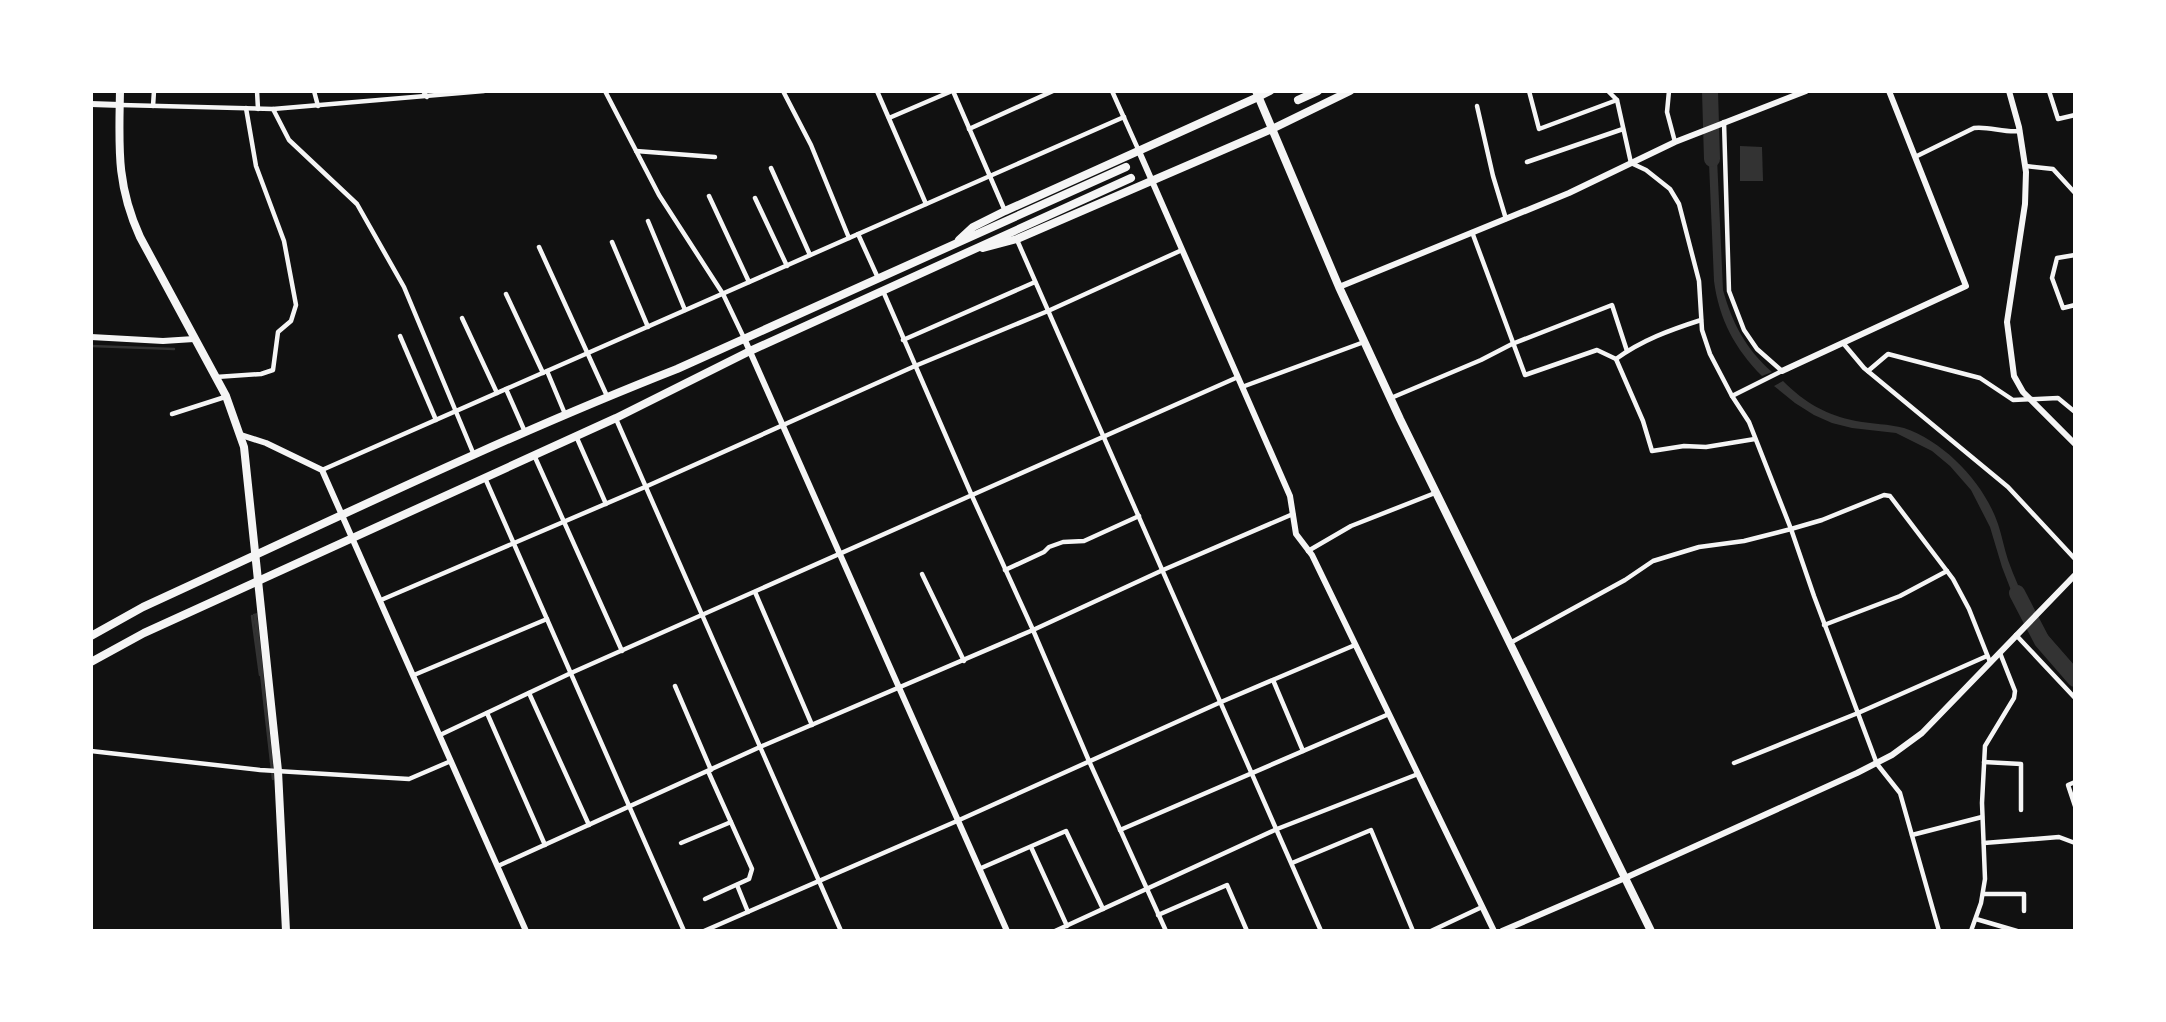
<svg xmlns="http://www.w3.org/2000/svg" width="2166" height="1022" viewBox="0 0 2166 1022" font-family="'Work Sans',sans-serif">
<style>
.water{fill:#333}
.lines{fill:none;stroke-linecap:round;stroke-linejoin:round}
.stream{stroke:#333;stroke-width:2.5}
.river{stroke:#333;stroke-width:16}
.minor{stroke:#f5f5f5;stroke-width:4.5}
.tertiary{stroke:#f5f5f5;stroke-width:6}
.primary{stroke:#f5f5f5;stroke-width:8}
.trunk{stroke:#f5f5f5;stroke-width:8}
</style>
<rect width="100%" height="100%" fill="#111"/>
<g class="water">
<path d="M1716 136 1723 290C1732 323 1746 349 1772 372L1762 376C1735 349 1719 319 1714 281L1708 139Z"/>
<polygon points="1740,146 1762,147 1763,181 1740,181"/>
<path d="M1783 381C1805 403 1826 415 1856 421 1872 424 1889 424 1904 428 1945 442 1984 483 1998 524 2002 536 2004 548 2008 560 2014 577 2021 593 2030 608L2021 616 2002 567 1990 527 1971 490 1950 466 1932 451 1896 433 1852 428 1832 423 1814 415 1795 403 1774 386Z"/>
<polygon points="257,613 273,764 270,764 253,614"/>
<path d="M2039 625 2075 666V685C2059 669 2046 650 2031 633Z"/>
</g>
<g class="lines">
<g class="stream">
<polyline points="91,346 174,349"/>
<polyline points="252,616 260,675"/>
<polyline points="271,761 273,779"/>
</g>
<g class="river">
<polyline points="1710,91 1712,159"/>
<polyline points="2017,593 2042,641 2075,679"/>
</g>
<g class="minor">
<polyline points="257,91 258,109"/>
<polyline points="314,91 318,106"/>
<polyline points="423,91 427,97"/>
<polyline points="605,91 659,195 723,294 744,338"/>
<polyline points="783,91 811,145 849,238"/>
<polyline points="877,91 926,204"/>
<polyline points="953,91 1005,211"/>
<polyline points="1112,91 1138,149"/>
<polyline points="1529,91 1539,129 1617,100"/>
<polyline points="1608,91 1617,100 1631,163 1646,170 1670,189 1679,204 1699,281 1702,330 1710,354 1732,396 1749,422 1791,529 1814,596 1877,764 1900,793 1939,931"/>
<polyline points="1669,91 1667,112 1675,142"/>
<polyline points="2049,91 2058,119 2075,115"/>
<polyline points="121,105 273,109 484,91"/>
<polyline points="153,106 154,91"/>
<polyline points="1477,106 1493,176 1506,219"/>
<polyline points="273,109 289,140 357,204 404,287 474,455"/>
<polyline points="889,118 952,91"/>
<polyline points="1724,122 1729,291 1744,330 1757,349 1782,371 1732,396"/>
<polyline points="969,129 1053,91"/>
<polyline points="636,151 715,157"/>
<path d="M1915 157 1974 128C1989 126 2004 133 2020 131"/>
<polyline points="1527,162 1623,129"/>
<polyline points="2026,166 2053,169 2075,193"/>
<polyline points="771,168 810,255"/>
<polyline points="709,196 749,282"/>
<polyline points="755,198 787,266"/>
<polyline points="648,221 685,310"/>
<polyline points="1472,232 1525,375 1597,350 1616,359"/>
<polyline points="858,234 878,278"/>
<polyline points="1017,240 1321,931"/>
<polyline points="612,242 648,327"/>
<polyline points="539,247 607,396"/>
<polyline points="2075,255 2057,258 2052,278 2063,308 2075,305"/>
<polyline points="883,291 972,496 1033,630 1089,761 1166,931"/>
<polyline points="506,294 543,373"/>
<polyline points="462,318 497,393"/>
<path d="M1701 320C1670 330 1642 340 1616 359L1643 421 1652 451 1684 446 1706 447 1755 439"/>
<polyline points="400,336 436,420"/>
<polyline points="903,340 1035,282"/>
<polyline points="1843,343 1864,368 2008,487 2075,559"/>
<polyline points="547,371 565,414"/>
<polyline points="1868,371 1888,354 1980,378 2013,400 2058,398 2075,412"/>
<polyline points="216,377 261,374 273,370 278,332 291,321 296,305 284,241 256,166 246,108"/>
<polyline points="1242,387 1364,342"/>
<polyline points="506,389 525,432"/>
<polyline points="1391,398 1481,360 1512,344 1612,305 1627,351"/>
<polyline points="172,414 225,397"/>
<polyline points="616,419 841,931"/>
<polyline points="576,436 606,504"/>
<polyline points="534,455 622,651"/>
<polyline points="322,470 1124,117"/>
<polyline points="485,478 684,931"/>
<polyline points="1308,551 1351,526 1435,493"/>
<polyline points="1005,570 1044,552 1049,547 1063,542 1084,541 1139,516"/>
<polyline points="922,574 964,661"/>
<polyline points="755,592 812,725"/>
<polyline points="381,600 645,487 915,366 1048,311 1182,250"/>
<polyline points="1824,625 1900,596 1947,571"/>
<polyline points="2016,635 2075,698"/>
<polyline points="1510,643 1625,580 1653,561 1699,547 1744,541 1791,529 1822,520 1884,495 1890,496 1953,579 1969,609 1990,662"/>
<polyline points="414,675 547,619"/>
<polyline points="1273,680 1303,751"/>
<polyline points="675,686 711,770"/>
<polyline points="529,693 589,825"/>
<polyline points="487,713 545,845"/>
<polyline points="440,735 571,673 1238,377"/>
<polyline points="91,751 260,770 409,779 451,761"/>
<polyline points="1984,762 2021,764 2021,810"/>
<polyline points="1734,763 1858,713 1987,656"/>
<polyline points="2075,782 2068,785 2075,806"/>
<polyline points="1120,830 1389,714"/>
<polyline points="1912,835 1982,817"/>
<polyline points="681,843 731,822"/>
<polyline points="1984,843 2059,837 2075,843"/>
<polyline points="1031,847 1067,926"/>
<polyline points="1292,863 1371,830 1413,931"/>
<polyline points="498,866 760,747 1033,630 1163,570 1293,514"/>
<polyline points="979,869 1066,831 1103,909"/>
<polyline points="737,885 748,912"/>
<polyline points="1983,894 2024,894 2024,911"/>
<polyline points="705,899 749,879 752,869 708,771"/>
<polyline points="1158,915 1227,885 1247,931"/>
<polyline points="1976,919 2017,931"/>
<polyline points="704,931 957,821 1221,702 1355,645"/>
<polyline points="1055,931 1277,829 1418,774"/>
<polyline points="1431,931 1482,907"/>
<polyline points="1971,931 1981,903 1985,879 1982,803 1985,746 2014,698 2015,691 2000,653"/>
</g>
<g class="tertiary">
<polyline points="2009,91 2019,127 2026,172 2025,204 2007,322 2014,376 2023,392 2075,444"/>
<polyline points="91,104 120,105"/>
<polyline points="1138,149 1290,496 1296,534 1312,555 1494,931"/>
<polyline points="1339,287 1569,193 1675,142 1806,91"/>
<polyline points="91,337 163,341 194,339"/>
<polyline points="744,338 1007,931"/>
<polyline points="1782,371 1966,286 1889,91"/>
<polyline points="241,435 266,443 322,470 526,931"/>
<polyline points="1502,931 1625,878 1857,773 1892,755 1922,733 2075,575"/>
</g>
<g class="primary">
<path d="M120 91C119 147 116 184 140 237L226 396 244 447 278 771 286 931"/>
<polyline points="1298,100 1318,91"/>
<polyline points="959,240 973,227 1005,211 1258,97"/>
<polyline points="983,248 1017,239 1272,129"/>
<path d="M91 636 143 607C320 526 496 440 677 369L1126 167"/>
<polyline points="91,662 144,633 616,418 750,351 1131,178"/>
</g>
<g class="trunk">
<polyline points="1256,91 1339,287 1400,419 1651,931"/>
<polyline points="1258,97 1270,91"/>
<polyline points="1272,129 1350,91"/>
</g>
</g>
<rect width="2166" height="1022" fill="none" stroke="#ffffff" stroke-width="186"/>
</svg>
